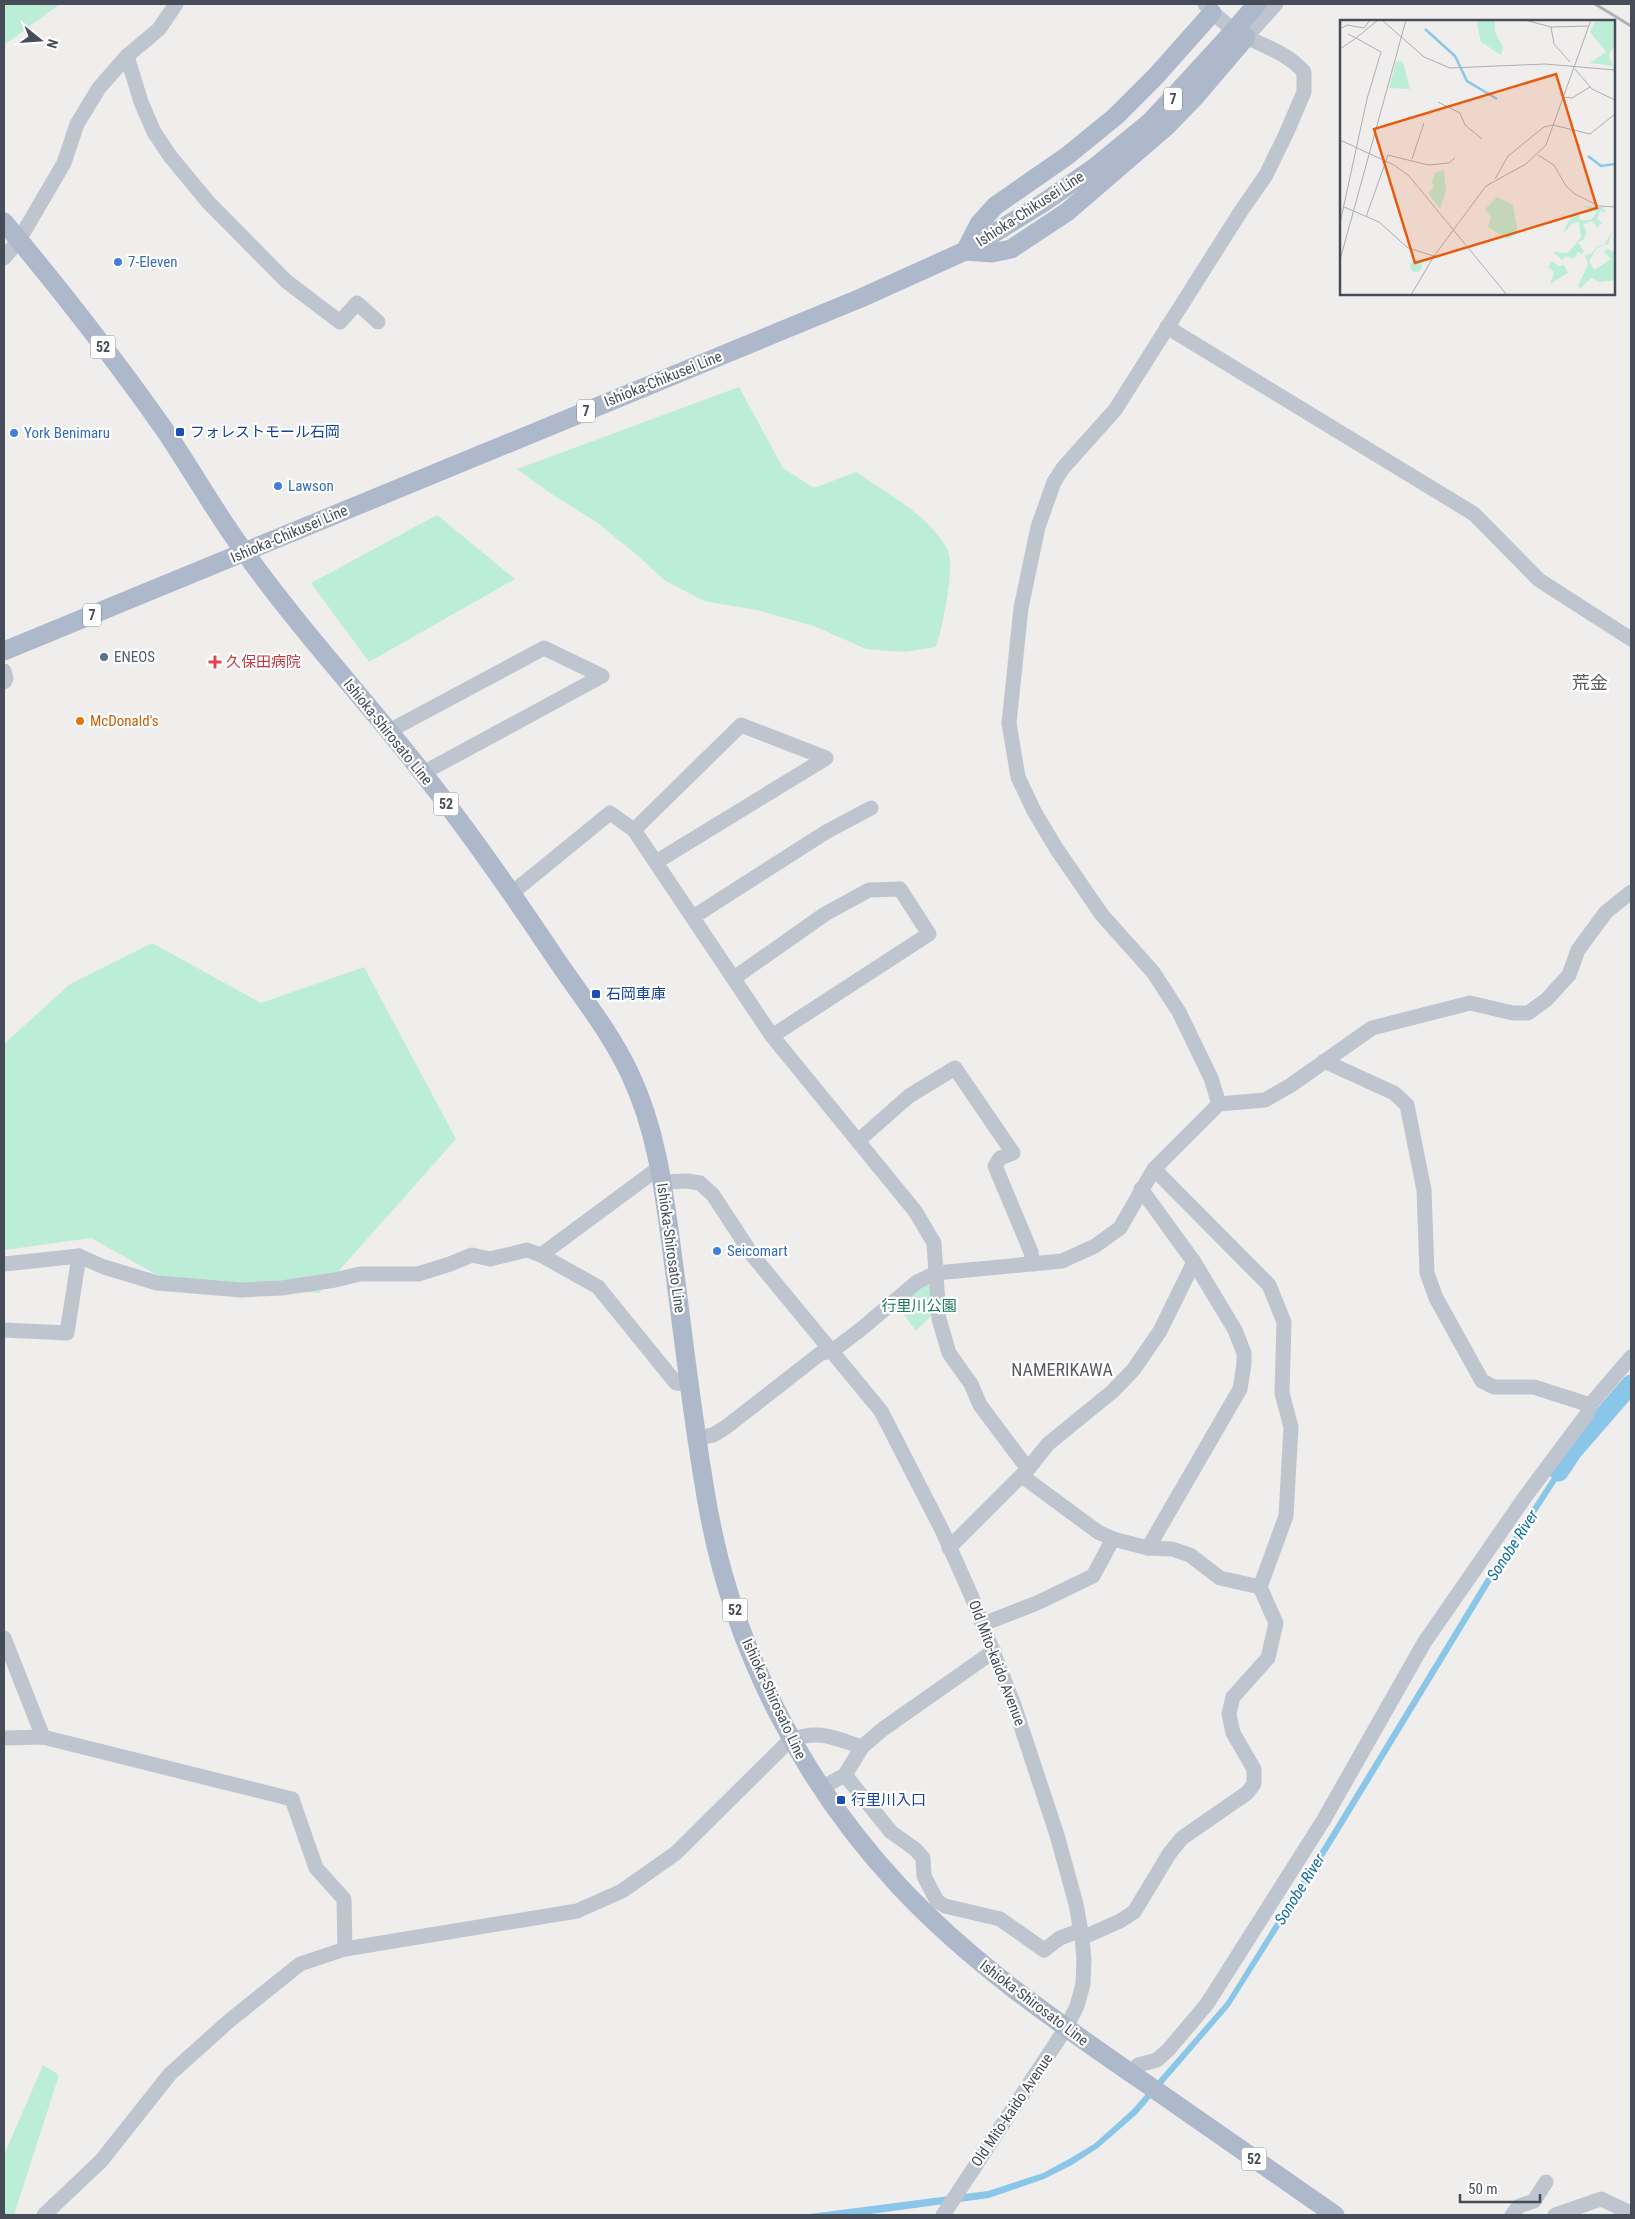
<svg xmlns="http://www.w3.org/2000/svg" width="1635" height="2219" viewBox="0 0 1635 2219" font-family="'Roboto Condensed','Noto Sans JP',sans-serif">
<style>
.green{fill:#bcedd6}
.water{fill:#8ac6e8}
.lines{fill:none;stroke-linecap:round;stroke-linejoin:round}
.river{stroke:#8ac6e8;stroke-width:19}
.minor{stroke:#bec5cf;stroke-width:15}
.major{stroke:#adb8cb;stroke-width:19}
.rail{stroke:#afb1b7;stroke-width:3}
.major-bridge{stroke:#adb8cb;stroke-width:19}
.shop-dot{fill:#3f7fe0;stroke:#fff;stroke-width:2}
.transit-dot{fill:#1a4fb4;stroke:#fff;stroke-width:2}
.service-dot{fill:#5c6f8a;stroke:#fff;stroke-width:2}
.health-dot{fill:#e0444e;stroke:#fff;stroke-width:2}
.food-dot{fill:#e8710a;stroke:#fff;stroke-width:2}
.labels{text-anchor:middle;stroke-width:4.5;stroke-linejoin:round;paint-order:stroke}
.shield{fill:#fff;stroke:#7e828b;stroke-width:1}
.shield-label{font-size:14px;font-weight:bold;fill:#464d59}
.street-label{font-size:15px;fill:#464d59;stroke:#fff}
.shop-label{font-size:15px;fill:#366cbe;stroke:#fff;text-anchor:start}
.transit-label{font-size:15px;fill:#164399;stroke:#fff;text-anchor:start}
.service-label{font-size:15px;fill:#4e5e75;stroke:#fff;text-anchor:start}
.health-label{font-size:15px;fill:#be3a42;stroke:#fff;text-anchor:start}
.food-label{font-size:15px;fill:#c56008;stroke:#fff;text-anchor:start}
.park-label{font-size:15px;fill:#1a7857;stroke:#fff}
.water-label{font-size:16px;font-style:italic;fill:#116da1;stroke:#fff}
.quarter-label{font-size:18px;fill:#5a5c62;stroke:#fff}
.inset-river{fill:none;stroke:#8ac6e8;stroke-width:2.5}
.inset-road{fill:none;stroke:#acadb2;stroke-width:1}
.view{fill:#e8590c;fill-opacity:0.15;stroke:#e8590c;stroke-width:2.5}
.inset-edge{fill:none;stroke:#464d59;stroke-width:2.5}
</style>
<rect width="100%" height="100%" fill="#f0eded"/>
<g class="green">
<polygon points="4,4 60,4 4,45"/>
<path d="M739 387 783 468 814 488 856 472C887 494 928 514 947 549 956 564 942 629 936 647L904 652 866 649 814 626 757 610 704 601 664 580 636 554 595 521 553 495 517 469Z"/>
<polygon points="437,515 515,579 369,662 311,583"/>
<polygon points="152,943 261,1003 364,967 456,1139 319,1293 168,1281 91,1238 4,1250 4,1044 70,984"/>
<polygon points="932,1285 935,1312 916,1331 895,1303 915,1289"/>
<polygon points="43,2065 59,2075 14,2215 4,2215 4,2155"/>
</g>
<polygon class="water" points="1570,1450 1575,1453 1490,1584 1335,1839 1230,2006 1137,2114 1098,2148 1072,2165 1044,2179 989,2198 863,2215 802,2215 988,2191 1043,2173 1069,2159 1094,2144 1132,2110 1226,2002 1330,1835 1485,1580"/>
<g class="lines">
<polyline class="river" points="1559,1472 1573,1451 1631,1384"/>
<g class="minor">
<path d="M1205 4C1216 16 1233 31 1248 38 1269 48 1288 54 1304 72V92L1286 134 1266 175 1241 211 1115 410 1063 468 1054 482 1038 527 1021 608 1009 723 1018 777 1034 811 1056 848 1102 915 1153 972 1179 1012 1211 1078 1219 1104"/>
<polyline points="1246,37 1276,4"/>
<polyline points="127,56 141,102 154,132 170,156 208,202 286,281 340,322 357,303 378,322"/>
<polyline points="4,258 19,240 64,163 77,124 99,88 127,56 159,29 176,4"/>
<polyline points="1167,327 1474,514 1539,580 1631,639"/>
<polyline points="4,671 6,679 4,682"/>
<polyline points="389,731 544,648 602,676 423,773"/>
<polyline points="634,830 741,725 826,758 656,862"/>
<polyline points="512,893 610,813 634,830 772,1036 915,1211 934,1243 939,1319 949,1353 971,1384 980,1405 1028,1469"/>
<polyline points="693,917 826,832 871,808"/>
<polyline points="734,978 825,914 869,890 900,889 929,934 772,1036"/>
<polyline points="1324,1061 1394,1093 1407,1105 1424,1190 1427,1273 1436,1298 1482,1381 1494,1387 1534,1387 1590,1405"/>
<polyline points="858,1141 909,1096 955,1068 1013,1153 1000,1158 995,1166 1031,1252 1033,1264"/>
<polyline points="663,1182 687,1181 700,1183 713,1195 753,1256 881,1411 942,1530 971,1595 1014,1705 1057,1835 1076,1904 1082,1938 1084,1960 1083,1984 1077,2006 1066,2028 943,2215"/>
<polyline points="1141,1189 1194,1262 1235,1330 1244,1353 1244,1364 1240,1389 1148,1548"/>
<polyline points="541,1255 660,1167"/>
<polyline points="4,1264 79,1256 104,1267 157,1283 241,1290 282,1288 335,1280 360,1274 418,1274 450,1264 472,1255 490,1259 527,1250 541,1255 598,1287 676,1383 689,1384"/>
<polyline points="4,1330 67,1333 79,1256"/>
<polyline points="696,1438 713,1435 726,1427 821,1353 832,1351 860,1330 917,1282 936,1273 1062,1261 1095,1246 1120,1228 1154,1169 1219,1104 1265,1100 1291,1085 1372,1028 1470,1003 1513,1013 1528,1013 1546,1000 1569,975 1578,950 1606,912 1631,892"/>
<polyline points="1022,1476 1098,1532 1113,1539"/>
<polyline points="949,1548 1028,1469 1048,1444 1113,1391 1134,1369 1160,1331 1194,1262"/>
<polyline points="983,1624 1037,1603 1093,1576 1113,1539 1148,1548 1172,1549 1190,1555 1220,1578 1260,1587"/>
<polyline points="4,1638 43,1737"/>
<polyline points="4,1738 43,1737 292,1799 316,1868 344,1899 345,1949"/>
<polyline points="845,1775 862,1747"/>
<polyline points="821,1788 845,1775 891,1832 915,1849 923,1858 924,1876 937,1901 945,1906 1000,1919 1044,1950 1060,1938 1081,1930"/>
<polyline points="1082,1938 1120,1921 1134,1912 1169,1854 1182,1838 1247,1793 1254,1784 1254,1769 1233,1733 1229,1714 1233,1697 1268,1658 1276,1623 1260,1587 1286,1516 1291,1427 1282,1393 1284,1322 1269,1285 1154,1169"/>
<polyline points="1131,2074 1138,2065 1157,2060 1169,2049 1207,2004 1323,1821 1424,1643 1525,1497 1587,1414 1590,1405 1631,1357"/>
<path d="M44 2215 101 2161 170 2074 229 2021 300 1964 345 1949 577 1911 622 1891 676 1853 790 1740C820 1729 834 1738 862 1747L883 1729 994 1651"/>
<polyline points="1512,2215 1519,2206 1534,2201 1546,2182"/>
<polyline points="1555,2215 1601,2199 1631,2213"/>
</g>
<g class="major">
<path d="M4 222C60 289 114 358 164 429 192 470 216 514 246 554 299 628 361 695 418 767 467 828 512 893 556 959 581 996 611 1033 630 1074 659 1135 665 1201 674 1267 685 1349 694 1432 709 1513 735 1652 803 1783 899 1886 970 1962 1055 2021 1141 2080 1205 2125 1270 2170 1335 2215"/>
<polyline points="965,251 992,253 1011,249 1067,212 1168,125 1194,98 1246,37"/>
<polyline points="965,251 979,224 995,206 1067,156 1116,116 1156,76 1212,13"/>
<polyline points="4,651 861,298 965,251 1043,203 1095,167 1151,121 1221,45"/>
</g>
<polyline class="rail" points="1595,4 1631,26"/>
<polyline class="major-bridge" points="1221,45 1257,4"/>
</g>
<g class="shop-dot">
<circle cx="118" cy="262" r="5"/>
<circle cx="14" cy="433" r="5"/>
<circle cx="278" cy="486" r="5"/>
<circle cx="717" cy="1251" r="5"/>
</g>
<g class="transit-dot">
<rect x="175" y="427" width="10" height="10" rx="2.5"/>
<rect x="591" y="989" width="10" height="10" rx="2.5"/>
<rect x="836" y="1795" width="10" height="10" rx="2.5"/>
</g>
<circle class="service-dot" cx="104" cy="657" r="5"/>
<path class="health-dot" d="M212.5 654.5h5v5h5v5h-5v5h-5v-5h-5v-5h5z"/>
<circle class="food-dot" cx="80" cy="721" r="5"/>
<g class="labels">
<g class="shield">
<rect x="1164" y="87.5" width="18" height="23" rx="4"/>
<rect x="90.5" y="335.5" width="25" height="23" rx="4"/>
<rect x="577" y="399.5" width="18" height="23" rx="4"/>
<rect x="83" y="603.5" width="18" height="23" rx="4"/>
<rect x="433.5" y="792.5" width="25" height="23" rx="4"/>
<rect x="722.5" y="1598.5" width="25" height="23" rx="4"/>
<rect x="1241.5" y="2147.5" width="25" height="23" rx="4"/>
</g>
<g class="shield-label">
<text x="1173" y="104">7</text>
<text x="103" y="352">52</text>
<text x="586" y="416">7</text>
<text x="92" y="620">7</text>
<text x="446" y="809">52</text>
<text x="735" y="1615">52</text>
<text x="1254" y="2164">52</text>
</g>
<g class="street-label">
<text transform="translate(1030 209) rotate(-33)" y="5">Ishioka-Chikusei Line</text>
<text transform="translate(663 379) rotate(-22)" y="5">Ishioka-Chikusei Line</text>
<text transform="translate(289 534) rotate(-23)" y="5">Ishioka-Chikusei Line</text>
<text transform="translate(388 732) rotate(51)" y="5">Ishioka-Shirosato Line</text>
<text transform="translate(671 1248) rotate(82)" y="5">Ishioka-Shirosato Line</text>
<text transform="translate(997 1663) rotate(69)" y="5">Old Mito-kaido Avenue</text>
<text transform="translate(774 1699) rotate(65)" y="5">Ishioka-Shirosato Line</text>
<text transform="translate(1034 2003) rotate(37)" y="5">Ishioka-Shirosato Line</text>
<text transform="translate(1012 2110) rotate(-56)" y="5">Old Mito-kaido Avenue</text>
</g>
<g class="shop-label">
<text x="128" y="267">7-Eleven</text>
<text x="24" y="438">York Benimaru</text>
<text x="288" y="491">Lawson</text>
<text x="727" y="1256">Seicomart</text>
</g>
<g class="transit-label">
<text x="190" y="437">フォレストモール石岡</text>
<text x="606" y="999">石岡車庫</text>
<text x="851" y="1805">行里川入口</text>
</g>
<g class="service-label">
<text x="114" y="662">ENEOS</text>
</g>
<g class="health-label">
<text x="226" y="667">久保田病院</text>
</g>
<g class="food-label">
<text x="90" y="726">McDonald's</text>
</g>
<g class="park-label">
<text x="919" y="1311">行里川公園</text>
</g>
<g class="water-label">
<text transform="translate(1512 1545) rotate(-57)" y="6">Sonobe River</text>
<text transform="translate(1299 1889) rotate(-58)" y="6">Sonobe River</text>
</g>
<g class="quarter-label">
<text x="1590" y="689">荒金</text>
<text x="1062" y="1376">NAMERIKAWA</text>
</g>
</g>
<g transform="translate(1340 20)">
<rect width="275" height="275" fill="#f0eded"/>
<path d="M136 0H155V12L163 27 161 35 141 22ZM260 0H275V25L269 35 273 46 250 43 266 32 250 12 254 3ZM56 41 63 42 70 69 49 68ZM104 150 106 171 100 189 88 173 94 167 92 161 96 152ZM157 177 173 185 178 213 168 219 148 207 151 197 145 189ZM243 186 262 187 266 192 260 191 257 199 262 203 257 208 253 201 243 204 247 213 243 220 238 222 244 231 242 234 238 232 234 239 226 236 222 240 213 232 228 233 241 217 239 202 233 203 222 214 232 195H239L240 200H251L257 192ZM272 212 268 224 257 228 249 241 254 250 271 239 264 232 267 229 275 232V260L260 262 251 258 240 269 238 265 248 245 245 235 251 234 258 226 264 225ZM70 246a6 6 0 1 1 12 0a6 6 0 1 1-12 0ZM212 241 218 246 224 245 228 253 210 264 214 252 208 247Z" fill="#bcedd6"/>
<path class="inset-river" d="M85 9 115 36 127 61 157 79M248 136 261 146 275 144"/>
<path class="inset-road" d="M42 0 84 37 110 48 205 44 275 50M185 0 211 7 248 6M211 7 214 24 230 42M0 9 7 5 24 8 30 0M0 29 16 18 8 14M235 49 252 69 275 80M223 77 232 78 250 67M98 82 120 93 125 105 142 119M0 120 54 145 69 156 167 275M198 135 214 145 226 166 235 174 259 186 275 187M72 139 84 103M155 159 168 136 204 107 213 105 250 114 275 94M4 187 39 202 68 228 94 236M26 197 48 135 88 145 109 143 115 138M0 203 27 79 41 32 16 18 38 0M0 240 66 0M71 275 94 236 146 166 186 144 206 125 251 0"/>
<path class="view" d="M216 54 257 188 75 243 34 109Z"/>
<rect width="275" height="275" class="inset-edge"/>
</g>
<rect width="1635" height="2219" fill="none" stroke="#464d59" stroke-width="10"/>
<g transform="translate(40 40) rotate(107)" stroke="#ffffff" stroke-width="4" paint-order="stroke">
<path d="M0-4L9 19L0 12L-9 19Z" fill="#464d59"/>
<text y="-8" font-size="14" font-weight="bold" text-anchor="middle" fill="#464d59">N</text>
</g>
<path d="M1460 2194v8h80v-8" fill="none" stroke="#464d59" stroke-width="2.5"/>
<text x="1468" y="2194" font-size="15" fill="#464d59" stroke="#ffffff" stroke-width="4" paint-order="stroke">50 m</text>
</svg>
